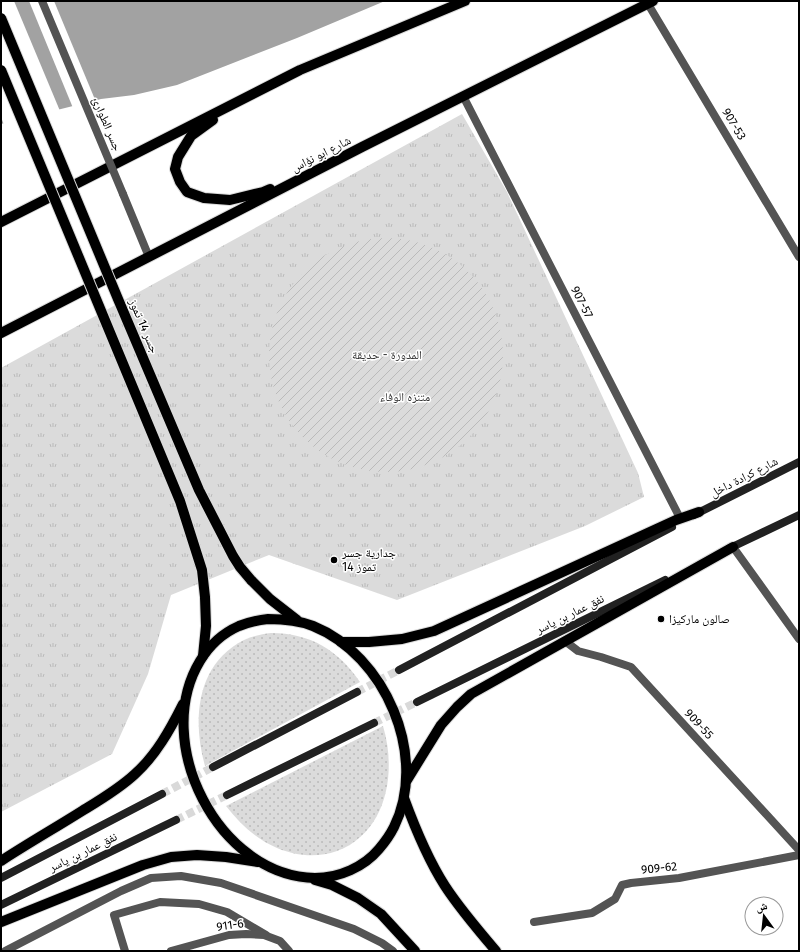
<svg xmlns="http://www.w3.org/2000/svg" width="800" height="952" viewBox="0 0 800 952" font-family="'Fira Sans','Noto Naskh Arabic',sans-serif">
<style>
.grass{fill:url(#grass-dots)}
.park{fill:url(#park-tufts)}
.garden{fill:url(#garden-furrows)}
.water{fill:#a2a2a2}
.pier{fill:#fff}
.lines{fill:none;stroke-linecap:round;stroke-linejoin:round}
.secondary-tunnel{stroke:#d9d9d9;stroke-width:8;stroke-dasharray:8 4;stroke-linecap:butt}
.primary-casing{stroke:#dbdbdb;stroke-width:12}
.service{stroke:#545454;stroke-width:8}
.minor{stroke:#545454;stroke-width:8}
.secondary{stroke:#212121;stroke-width:8}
.primary{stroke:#000;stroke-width:10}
.primary-bridge-casing{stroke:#dbdbdb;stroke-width:12;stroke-linecap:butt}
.service-bridge{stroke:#545454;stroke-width:8}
.primary-bridge{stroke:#000;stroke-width:10}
.poi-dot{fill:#000;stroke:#fff;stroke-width:1.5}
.labels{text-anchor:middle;stroke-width:3;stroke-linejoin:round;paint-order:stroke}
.street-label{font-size:12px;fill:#000;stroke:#fff}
.park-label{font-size:12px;fill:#323232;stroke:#fff}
.poi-label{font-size:12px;fill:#000;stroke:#fff;text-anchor:start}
</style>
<defs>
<pattern id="grass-dots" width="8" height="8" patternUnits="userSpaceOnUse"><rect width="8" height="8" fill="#dbdbdb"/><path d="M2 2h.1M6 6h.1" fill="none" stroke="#bababa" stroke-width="1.8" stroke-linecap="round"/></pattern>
<pattern id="park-tufts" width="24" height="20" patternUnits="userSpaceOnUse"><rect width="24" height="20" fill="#dbdbdb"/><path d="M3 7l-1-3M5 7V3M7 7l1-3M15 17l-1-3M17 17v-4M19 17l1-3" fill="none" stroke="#bababa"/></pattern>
<pattern id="garden-furrows" width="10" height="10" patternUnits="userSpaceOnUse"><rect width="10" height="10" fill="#dbdbdb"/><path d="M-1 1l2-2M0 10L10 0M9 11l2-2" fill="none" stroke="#bababa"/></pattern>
</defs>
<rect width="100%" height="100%" fill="#fff"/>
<g class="grass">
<path d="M271 633C310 633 338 650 360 682L205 766C192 720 196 664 244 640 253 636 262 634 271 633Z"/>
<path d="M383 726C397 772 387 832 337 851 317 858 296 856 277 848 256 839 240 824 226 806Z"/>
</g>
<polygon class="park" points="462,114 507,192 638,473 644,497 585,526 397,600 269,555 171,595 148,674 112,754 1,812 1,368"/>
<circle class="garden" cx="386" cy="355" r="117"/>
<polygon class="water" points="1,1 385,1 297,38 177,85 134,95 101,99 1,124"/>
<g class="pier">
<polygon points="1,1 14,1 60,111 4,125 1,117"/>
<polygon points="29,1 54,1 96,102 73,108"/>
</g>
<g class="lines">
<g class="secondary-tunnel">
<polyline points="357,692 399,670"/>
<polyline points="374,723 417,702"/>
<polyline points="162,794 213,767"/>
<polyline points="176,820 227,795"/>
</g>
<g class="primary-casing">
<g id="primary">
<polyline points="213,120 191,136 178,157 175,169 180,182 187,192 204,198 230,200 263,192 270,189"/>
<polyline points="1,222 300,70 465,1"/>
<polyline points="1,333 362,147 653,1"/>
<polyline points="251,580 270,599 297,620"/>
<path d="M268 619C284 619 298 620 313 626 385 655 429 756 394 827 390 835 385 842 379 849 364 867 339 878 315 878 218 876 151 742 200 661 209 646 223 633 239 626 249 622 258 620 268 619Z"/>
<polyline points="341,642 369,642 402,639 434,631 676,520 699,512"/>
<polyline points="203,656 206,626 205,597"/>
<polyline points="407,780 441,725 457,707 471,694 733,547"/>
<path d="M404 798C415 828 427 858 445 886 460 909 478 930 496 951"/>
<path d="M1 861C27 844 55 828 82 811 100 800 119 789 135 774 156 755 170 730 183 704"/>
<polyline points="315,880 332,885 358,898 381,914 415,951"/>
<polyline points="1,922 143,865 171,857 197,855 226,857 258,862"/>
</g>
</g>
<g class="service">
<polyline points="123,194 149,257"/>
<polyline points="5,951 121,891 151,878 181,876 221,883 354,929 382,943 393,951"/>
<polyline points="125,951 114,915 160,902 199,904 227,912 266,935"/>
</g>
<g class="minor">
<polyline points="648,4 799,257"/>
<polyline points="463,96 680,518"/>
<polyline points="733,547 799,639"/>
<polyline points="565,641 578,651 601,657 631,667 799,850"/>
<polyline points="534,922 592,913 615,899 622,885 631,883 679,878 799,855"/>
<polyline points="171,951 229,935 246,934 264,935 280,941 289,951"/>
</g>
<g class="secondary">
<polyline points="694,515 799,462"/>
<polyline points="728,549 799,515"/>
<polyline points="399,670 672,527"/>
<polyline points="417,702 665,580"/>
<polyline points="213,767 357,692"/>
<polyline points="227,795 374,723"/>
<polyline points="1,878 162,794"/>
<polyline points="1,905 176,820"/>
</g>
<use href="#primary" class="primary"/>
<g class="primary-bridge-casing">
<g id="primary-bridge">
<polyline points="1,18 118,299 199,490 233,556 240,567 251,580"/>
<polyline points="1,70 180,501 202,570 205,597"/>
</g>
</g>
<polyline class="service-bridge" points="42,1 123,194"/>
<use href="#primary-bridge" class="primary-bridge"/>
</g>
<g class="poi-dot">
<circle cx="334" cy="560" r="4"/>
<circle cx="661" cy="619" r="4"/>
</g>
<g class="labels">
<g class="street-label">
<text transform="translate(107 124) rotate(67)" y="4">جسر الطوارئ</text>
<text transform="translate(734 124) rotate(59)" y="4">907-53</text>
<text transform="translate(321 154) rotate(-27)" y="4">شارع ابو نؤاس</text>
<text transform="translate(582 302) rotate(63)" y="4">907-57</text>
<text transform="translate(144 326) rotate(67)" y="4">جسر 14 تموز</text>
<text transform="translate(744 477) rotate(-27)" y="4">شارع كرادة داخل</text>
<text transform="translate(570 614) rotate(-26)" y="4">نفق عمار بن ياسر</text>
<text transform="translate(699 724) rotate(47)" y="4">909-55</text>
<text transform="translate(83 852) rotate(-26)" y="4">نفق عمار بن ياسر</text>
<text transform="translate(659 868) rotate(-6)" y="4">909-62</text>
<text transform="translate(230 925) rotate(-8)" y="4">911-6</text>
</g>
<g class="park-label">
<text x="387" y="359">المدورة - حديقة</text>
<text x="405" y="401">متنزه الوفاء</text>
</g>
<g class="poi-label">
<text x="342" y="557">جدارية جسر<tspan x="342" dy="14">14 تموز</tspan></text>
<text x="669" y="623">صالون ماركيزا</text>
</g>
</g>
<rect width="800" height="952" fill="none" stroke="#000000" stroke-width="4"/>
<g transform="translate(764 916) rotate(345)"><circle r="19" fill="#ffffff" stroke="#999999"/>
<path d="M0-3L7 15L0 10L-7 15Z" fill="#000000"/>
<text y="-6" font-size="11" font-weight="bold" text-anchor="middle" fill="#000000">ش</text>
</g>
</svg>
